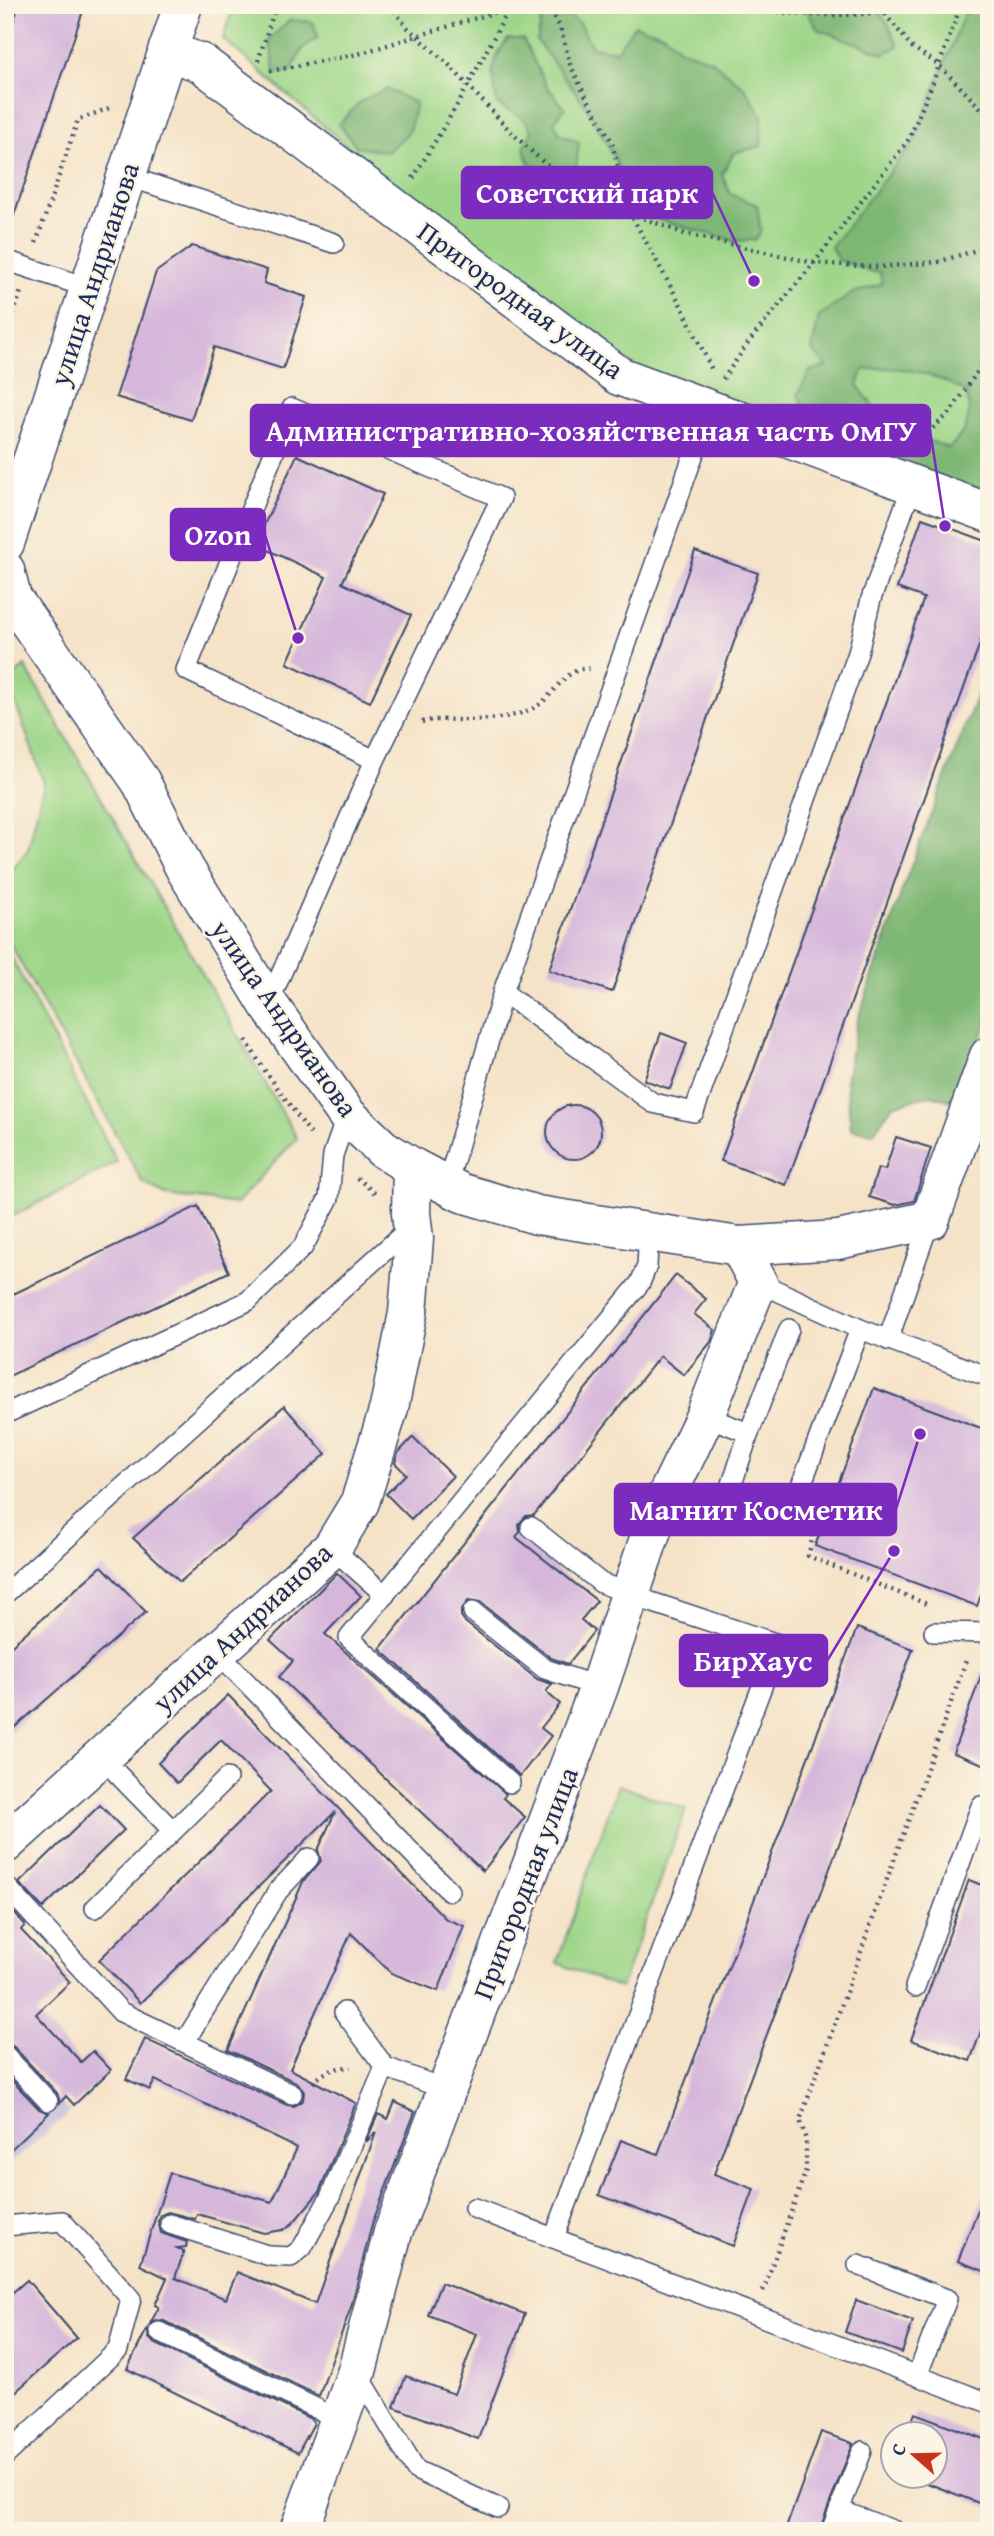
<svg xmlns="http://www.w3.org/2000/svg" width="994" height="2536" viewBox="0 0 994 2536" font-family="'Gentium Book Plus',serif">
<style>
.industrial{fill:#c7c0d9}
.green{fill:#9dd688;stroke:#5c8273;stroke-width:2}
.forest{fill:#7eb774;stroke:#4c7369;stroke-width:2}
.building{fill:#d6b7db}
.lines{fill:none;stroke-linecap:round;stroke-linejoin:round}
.service-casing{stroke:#3c4a6e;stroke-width:22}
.minor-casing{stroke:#3c4a6e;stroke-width:41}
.path{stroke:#3c4a6e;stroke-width:4.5;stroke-dasharray:2 5;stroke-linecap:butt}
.service{stroke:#fff;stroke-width:19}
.minor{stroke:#fff;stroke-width:38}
.labels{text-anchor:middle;stroke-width:5;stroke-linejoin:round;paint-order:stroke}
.street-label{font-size:28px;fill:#1b2f5e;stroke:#fcf5e5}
.leader{fill:none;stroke:#7b2cbf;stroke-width:2.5}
.callout-dot{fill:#7b2cbf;stroke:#fcf5e5;stroke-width:2.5}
.callout{fill:#7b2cbf;stroke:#7b2cbf;stroke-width:2.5}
.callout-label{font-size:30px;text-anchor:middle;font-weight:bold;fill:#fff}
</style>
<rect width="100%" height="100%" fill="#fcf5e5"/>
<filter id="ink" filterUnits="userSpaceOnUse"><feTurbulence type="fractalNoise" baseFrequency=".0143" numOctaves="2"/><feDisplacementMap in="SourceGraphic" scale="14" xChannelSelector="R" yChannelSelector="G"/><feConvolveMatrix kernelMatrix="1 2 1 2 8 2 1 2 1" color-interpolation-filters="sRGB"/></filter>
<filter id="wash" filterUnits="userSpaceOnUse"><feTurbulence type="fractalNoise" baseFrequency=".00686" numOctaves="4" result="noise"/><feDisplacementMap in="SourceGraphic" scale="28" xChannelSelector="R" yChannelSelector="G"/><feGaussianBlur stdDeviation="1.57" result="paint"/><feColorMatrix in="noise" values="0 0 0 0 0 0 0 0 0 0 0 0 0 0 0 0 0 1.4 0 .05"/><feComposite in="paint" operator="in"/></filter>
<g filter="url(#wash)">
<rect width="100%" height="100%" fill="#f5e3c8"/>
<polygon class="industrial" points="5,2045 70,2112 5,2168"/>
<g class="green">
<polygon points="234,5 989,5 989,499 637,368 402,194 223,39"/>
<polygon points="25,666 297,1138 236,1204 166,1195 143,1183 9,942 5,880 28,849 44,783 13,696 14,675"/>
<polygon points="8,951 117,1162 5,1220 5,953"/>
<polygon points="618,1785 686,1809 621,1988 557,1963"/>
</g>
<g class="forest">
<polygon points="803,5 874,5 888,24 898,46 884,54 818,29"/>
<path d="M968 5H989V491L917 470 900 459 905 444 930 441 949 448C968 430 973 417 966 392 933 373 901 364 863 370L858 386 873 406 881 430 869 440 808 418 798 394 810 371 827 366 812 350 819 316 853 293 882 284 880 272H872L838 260 831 247 914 141Z"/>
<polygon points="559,7 579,23 592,47 616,51 635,25 664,34 680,49 711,60 745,88 762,116 761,146 734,153 722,174 730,194 757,205 761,231 755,240 734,241 656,219 632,200 614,157 588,109 537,41 542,16"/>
<polygon points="290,20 313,22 318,37 303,48 290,73 275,72 269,39"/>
<path d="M508 39H523L546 85 565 108 554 122 560 134 579 142 576 170 561 184C535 177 530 172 524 147L532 131 525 120 497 104C492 76 489 62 508 39Z"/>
<polygon points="386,89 416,103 409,132 387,152 357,147 339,124 361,101"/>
<polygon points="989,664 989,1016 964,1086 955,1102 931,1095 893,1105 873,1133 851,1129 846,1081 857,1022 905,882"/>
</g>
<g id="blocks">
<g class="building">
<polygon points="19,5 85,5 10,227 5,227 5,47"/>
<polygon points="192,246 267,270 264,283 306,297 283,369 214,347 191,420 116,397 156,272"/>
<polygon points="297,455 383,494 342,583 411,615 370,702 287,663 326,577 255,544"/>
<polygon points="922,518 989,542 989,618 786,1185 721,1161 924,598 897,588"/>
<polygon points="695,551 758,573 612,992 549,970"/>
<polygon points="661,1033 687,1043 670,1089 644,1080"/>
<circle cx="574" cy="1132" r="27"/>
<polygon points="896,1137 931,1148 914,1201 895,1205 869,1197 878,1168 885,1170"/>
<polygon points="198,1206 229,1272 5,1378 5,1298"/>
<polygon points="676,1275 706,1299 694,1314 715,1330 711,1342 684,1375 660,1356 534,1515 526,1516 519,1524 520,1532 516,1537 597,1601 581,1620 594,1631 568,1664 551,1658 480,1602 469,1600 461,1610 461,1616 465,1622 537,1679 552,1684 546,1692 560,1704 541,1728 551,1736 520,1776 380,1649"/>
<polygon points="874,1388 989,1431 989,1573 977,1606 815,1546"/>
<polygon points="284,1406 326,1454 180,1582 133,1538"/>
<polygon points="413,1437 453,1476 411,1519 386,1494 406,1474 395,1463 398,1453"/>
<polygon points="102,1566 146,1612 5,1736 5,1651"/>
<polygon points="337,1573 361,1596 325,1634 506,1794 503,1798 525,1817 483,1871 279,1677 293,1661 270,1640"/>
<polygon points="857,1628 913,1649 714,2174 754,2189 733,2246 599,2195 621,2140 658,2154"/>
<polygon points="986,1662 989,1663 989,1766 953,1753"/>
<polygon points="228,1695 446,1919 464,1926 438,1991 391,1973 351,1933 290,2069 356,2103 319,2192 293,2223 283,2230 264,2233 197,2214 195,2219 168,2212 161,2215 158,2221 161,2233 187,2242 186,2247 177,2248 184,2251 175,2278 226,2299 237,2272 315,2304 376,2132 366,2142 378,2114 388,2119 395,2102 415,2112 372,2224 351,2307 319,2396 164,2321 157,2320 150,2324 159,2307 155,2305 167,2278 140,2265 170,2173 272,2202 297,2148 155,2080 150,2090 126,2079 145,2039 287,2105 294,2106 303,2100 304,2092 298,2083 228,2050 303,1882 321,1861 318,1850 335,1812 140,2003 99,1960 271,1791 221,1740 177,1783 158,1763"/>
<polygon points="100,1805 124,1830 43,1908 19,1883"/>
<polygon points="969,1880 989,1888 989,2009 970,2061 911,2040"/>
<polygon points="5,1903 25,1925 21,1930 70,1982 36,2014 81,2062 93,2051 111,2070 74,2105 66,2096 60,2103 57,2093 14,2047 5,2043"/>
<polygon points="5,2073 39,2109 49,2113 5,2155"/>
<polygon points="987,2187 989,2187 989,2273 958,2261"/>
<polygon points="27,2280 77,2338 5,2401 5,2299"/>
<polygon points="441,2283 525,2314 478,2439 394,2407 406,2376 454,2394 477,2334 428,2315"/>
<polygon points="856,2300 913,2321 902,2353 845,2332"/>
<polygon points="147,2329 149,2338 154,2343 311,2419 314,2423 298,2453 127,2369"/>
<polygon points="915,2413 989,2441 989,2507 909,2476 934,2476 934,2434 907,2434"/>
<polygon points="821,2432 853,2443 819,2531 785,2531"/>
</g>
</g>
</g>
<g filter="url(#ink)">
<use href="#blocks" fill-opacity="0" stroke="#3c4a6e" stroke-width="2"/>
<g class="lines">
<g class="service-casing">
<g id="service">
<polyline points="126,176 334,243"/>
<polyline points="5,260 89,288"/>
<polyline points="503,992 653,1103 694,1112 858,653 871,599 912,486"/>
<polyline points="268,1004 375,760 501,498 292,408 186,670 375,760"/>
<polyline points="447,1185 503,992 709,411"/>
<polyline points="758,1282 860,1329 989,1377"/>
<polyline points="789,1329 749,1433 730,1490 791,1512 860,1329"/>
<polyline points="888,1340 930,1220"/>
<polyline points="5,1414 248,1301 303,1247 329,1198 333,1155 347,1115"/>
<polyline points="705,1416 749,1433"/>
<polyline points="531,1527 601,1583 651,1602 778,1644 554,2238"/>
<polyline points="332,1548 385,1595"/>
<polyline points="5,1594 412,1226"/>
<polyline points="473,1612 545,1669 599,1687"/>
<polyline points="934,1632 989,1633"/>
<polyline points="217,1652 449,1891"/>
<polyline points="101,1757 173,1831"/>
<polyline points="510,1783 349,1638 640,1283 647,1266 649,1231"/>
<polyline points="5,1885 121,2012 292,2094"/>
<polyline points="95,1908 227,1778"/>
<polyline points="915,1987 981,1806 989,1809"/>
<polyline points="344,2012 385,2067 447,2090"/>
<polyline points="185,2041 278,1891 309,1858"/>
<polyline points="5,2055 48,2101"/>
<polyline points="474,2208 989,2403"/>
<polyline points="170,2224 270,2256 291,2257 302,2248 330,2197 385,2067"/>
<polyline points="5,2226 62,2221 131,2299 118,2350 5,2456"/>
<polyline points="858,2265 947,2299 917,2376"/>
<polyline points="159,2332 340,2420"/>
<polyline points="357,2372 416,2470 498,2508"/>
<polyline points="839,2510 895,2531"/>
<polyline points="831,2531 862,2451"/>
</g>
</g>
<g class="minor-casing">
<g id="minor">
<polyline points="167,51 201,63 619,376 989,513"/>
<polyline points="5,543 183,5"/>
<polyline points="5,570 12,598 141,782 185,869 268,1004 347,1115 383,1149 412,1167 462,1193 537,1215 739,1246 838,1240 930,1220 989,1056"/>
<polyline points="5,1844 332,1548 360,1502 389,1408 408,1313 414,1239 411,1213 412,1167"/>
<polyline points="299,2531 357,2371 393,2232 599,1687 656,1518 705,1416 758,1282 739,1246"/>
</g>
</g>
<g class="path">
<polyline points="390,5 407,27 449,65 513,134 568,185 630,213 685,234 814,263 878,267 938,262 989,246"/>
<polyline points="547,5 560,27 570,64 583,91 611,140 630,213 683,309 713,372"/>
<path d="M736 5C796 17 858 20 918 5"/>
<polyline points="885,14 912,47 939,65 989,117"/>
<polyline points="5,15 15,18"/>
<polyline points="258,61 276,5"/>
<polyline points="270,71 358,54 519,5"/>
<polyline points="413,178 460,100 509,9"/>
<polyline points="36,243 78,120 112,107"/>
<polyline points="5,341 21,291"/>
<polyline points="723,379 751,339 814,263 909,139 933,82 961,5"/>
<polyline points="918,451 924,436 950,413 989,354"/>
<path d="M422 722 432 720C466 719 510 724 540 704 556 692 568 664 593 669"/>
<polyline points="246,1040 261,1065 312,1136"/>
<polyline points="357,1178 377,1195"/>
<polyline points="807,1530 813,1536 808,1556 929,1605"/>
<path d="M313 2083C324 2071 336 2067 351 2067"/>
<polyline points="763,2291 806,2170 806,2140 800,2120 967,1658"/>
</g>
<use href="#service" class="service"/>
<use href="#minor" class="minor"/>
</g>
</g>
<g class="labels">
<g class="street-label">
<text transform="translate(94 274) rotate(-72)" y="10">улица Андрианова</text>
<text transform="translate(521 300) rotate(36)" y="10">Пригородная улица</text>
<text transform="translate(285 1018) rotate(55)" y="10">улица Андрианова</text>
<text transform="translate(242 1627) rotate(-43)" y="10">улица Андрианова</text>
<text transform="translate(525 1883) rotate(-69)" y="10">Пригородная улица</text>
</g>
</g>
<path class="leader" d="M754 281L712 192M945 526L930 430M298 638L265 535M920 1434L896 1509M894 1551L827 1661"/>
<g class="callout-dot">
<circle cx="754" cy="281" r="7"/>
<circle cx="945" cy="526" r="7"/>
<circle cx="298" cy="638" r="7"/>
<circle cx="920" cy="1434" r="7"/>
<circle cx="894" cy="1551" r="7"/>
</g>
<g class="callout">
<rect x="462" y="167" width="250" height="51" rx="7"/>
<rect x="251" y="405" width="679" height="51" rx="7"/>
<rect x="171" y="509" width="94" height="51" rx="7"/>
<rect x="615" y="1484" width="281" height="51" rx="7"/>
<rect x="680" y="1635" width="147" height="51" rx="7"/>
</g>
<g class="callout-label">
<text x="587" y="203">Советский парк</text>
<text x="591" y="441">Административно-хозяйственная часть ОмГУ</text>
<text x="218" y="545">Ozon</text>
<text x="756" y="1520">Магнит Косметик</text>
<text x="753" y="1671">БирХаус</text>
</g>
<rect width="994" height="2536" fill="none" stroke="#fcf5e5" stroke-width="28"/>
<g transform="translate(914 2455) rotate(290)"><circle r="33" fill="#fcf5e5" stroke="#a2a6af" stroke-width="2"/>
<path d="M0-5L12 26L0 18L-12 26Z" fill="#c8321e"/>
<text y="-10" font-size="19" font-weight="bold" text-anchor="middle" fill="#1b2f5e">С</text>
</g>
</svg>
